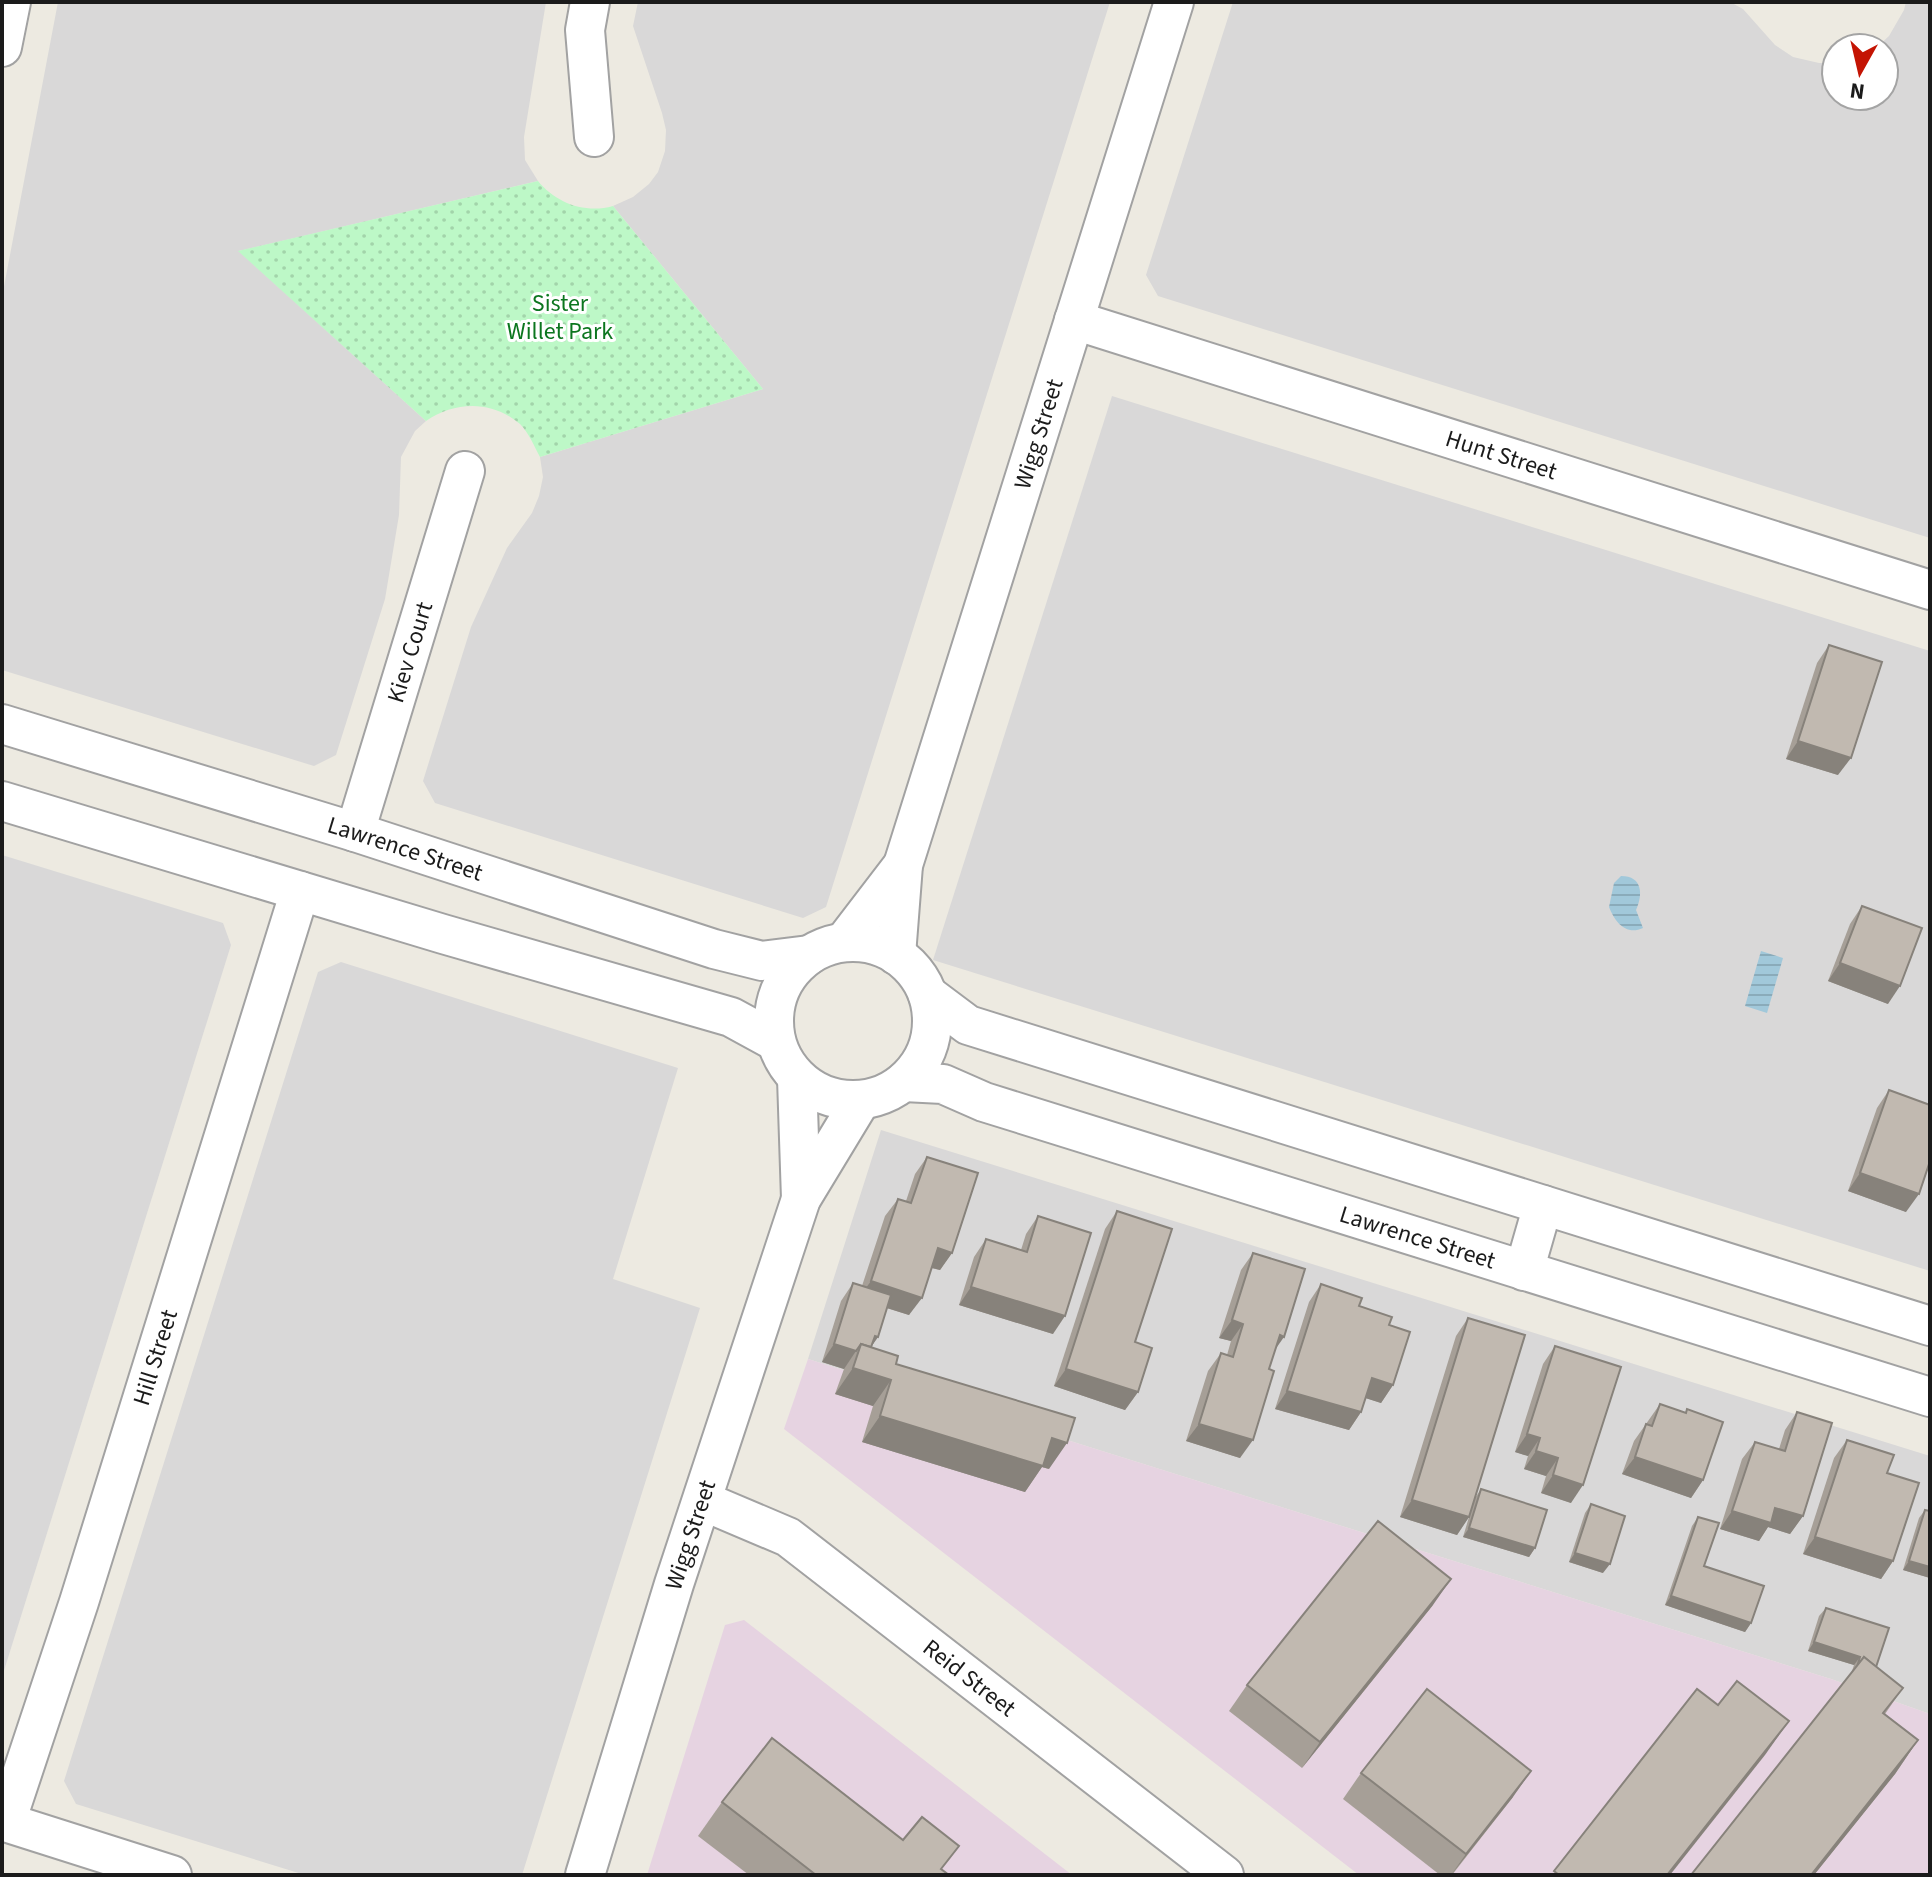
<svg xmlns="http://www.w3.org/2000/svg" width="1932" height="1877" viewBox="0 0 1932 1877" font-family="'Source Sans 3',sans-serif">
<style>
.residential{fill:#d9d8d8}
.industrial{fill:#e6d3e1}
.park{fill:url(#park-dots)}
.water{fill:url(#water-rules)}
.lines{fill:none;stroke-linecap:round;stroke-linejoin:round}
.minor-casing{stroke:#a2a2a2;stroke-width:42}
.minor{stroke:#fff;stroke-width:38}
.wall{fill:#a69f97}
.shaded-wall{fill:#87827b}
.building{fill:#c1b9b0;stroke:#87827b;stroke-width:2}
.labels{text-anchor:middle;stroke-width:6;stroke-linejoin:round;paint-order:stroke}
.park-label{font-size:24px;fill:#0c761f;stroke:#fff}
.street-label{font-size:24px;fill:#1b1b1b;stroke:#fff}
</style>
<defs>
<pattern id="park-dots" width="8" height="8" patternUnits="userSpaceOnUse" patternTransform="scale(2)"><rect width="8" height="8" fill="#bdf8c7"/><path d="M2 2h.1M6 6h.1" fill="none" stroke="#a2d4aa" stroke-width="1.8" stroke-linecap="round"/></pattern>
<pattern id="water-rules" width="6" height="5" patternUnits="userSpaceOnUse" patternTransform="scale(2)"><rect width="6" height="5" fill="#a1c8da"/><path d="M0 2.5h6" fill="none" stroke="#8aabba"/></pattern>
</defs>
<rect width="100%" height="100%" fill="#edeae1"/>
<g class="residential">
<polygon points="58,2 546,2 524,137 525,160 538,181 239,251 426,421 415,431 401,457 399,515 385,599 336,755 314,766 2,670 2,297"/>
<polygon points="638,2 1110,2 826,907 803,918 435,803 423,781 471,627 507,548 532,513 539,496 543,477 540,457 763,389 613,206 633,197 649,184 658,172 665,151 666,130 662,113 633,26"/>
<polygon points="1233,2 1730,2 1743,9 1775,45 1793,57 1819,63 1836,63 1836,96 1884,96 1884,48 1876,48 1889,36 1904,10 1906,2 1930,2 1930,538 1158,296 1146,275"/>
<polygon points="1112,396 1930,651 1930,1271 933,960"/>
<polygon points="2,855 223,923 231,945 2,1677"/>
<polygon points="341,962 678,1068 613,1279 700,1308 522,1875 305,1875 76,1804 64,1781 318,972"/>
<polygon points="881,1130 1930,1456 1930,1714 1831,1679 808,1359"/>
</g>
<g class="industrial">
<polygon points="808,1359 1831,1679 1930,1714 1930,1875 1359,1875 784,1429"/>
<polygon points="744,1620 1072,1875 647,1875 725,1625"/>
</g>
<path class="park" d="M538 181C556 203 585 214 613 206L763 389 540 457C534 446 529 433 520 424 492 400 455 401 426 421L238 251Z"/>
<g class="water">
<path d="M1621 876C1643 876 1643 895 1636 910L1643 928C1626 936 1615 922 1609 907L1614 883Z"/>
<polygon points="1761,951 1783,958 1767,1013 1745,1006"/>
</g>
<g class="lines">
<g class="minor-casing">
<g id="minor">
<polyline points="590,2 585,30 594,137"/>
<polyline points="2,47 11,2"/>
<path id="s1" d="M1074 320 1930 590"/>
<path id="s2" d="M2 724 355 832 714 949 762 961 809 955"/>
<polyline points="2,801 443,934 731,1017 775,1041"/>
<path id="s3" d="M355 832 465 471"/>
<circle cx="853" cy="1021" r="79"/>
<polyline points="844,942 903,865"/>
<path id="s4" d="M896 955 903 865 1174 2"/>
<polyline points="928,995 968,1025 1930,1326"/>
<polyline points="797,1078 801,1199"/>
<path id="s5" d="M904 1082 943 1084 984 1102 1930 1397"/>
<polyline points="1524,1271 1543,1205"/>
<path id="s6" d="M703 1501 788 1537 1224 1875"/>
<polyline points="2,1821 172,1875"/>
<path id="s7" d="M6 1822 79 1602 300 891"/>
<path id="s8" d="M585 1875 674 1584 801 1199 861 1100"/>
</g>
</g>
<use href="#minor" class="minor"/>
</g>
<g class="wall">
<polygon points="1829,645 1838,775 1786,759 1817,663"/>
<polygon points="1862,906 1888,1004 1828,981 1850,924"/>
<polygon points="1889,1090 1906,1212 1848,1191 1877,1108"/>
<polygon points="927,1157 952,1253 940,1270 931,1268 909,1315 887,1308 878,1337 871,1347 1049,1469 1042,1467 1025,1492 862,1442 873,1406 835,1394 844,1369 822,1362 841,1301 853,1283 862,1286 885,1216 898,1199 906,1201 915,1174"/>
<polygon points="1117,1211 1138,1392 1125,1410 1054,1386 1105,1229"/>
<polygon points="1038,1216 1053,1334 959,1305 974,1257 986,1239 1021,1250 1026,1234"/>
<polygon points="1253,1253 1275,1349 1240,1458 1186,1441 1208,1371 1221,1353 1227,1355 1231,1341 1219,1338 1241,1270"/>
<polygon points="1321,1284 1389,1325 1393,1385 1381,1403 1366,1398 1361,1412 1349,1430 1275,1409 1309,1302"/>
<polygon points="1468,1318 1475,1498 1481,1489 1535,1548 1529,1557 1463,1537 1469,1517 1457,1535 1400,1517 1456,1336"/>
<polygon points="1555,1346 1571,1503 1541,1493 1546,1476 1524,1469 1528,1456 1515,1452 1543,1364"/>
<polygon points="1660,1404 1685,1413 1687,1409 1703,1480 1691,1498 1622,1474 1634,1441"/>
<polygon points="1797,1412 1803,1516 1790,1534 1768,1527 1759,1541 1720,1529 1742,1459 1755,1442 1779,1449 1785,1430"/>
<polygon points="1847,1440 1893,1561 1881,1579 1803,1554 1834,1458"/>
<polygon points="1591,1504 1603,1573 1569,1562 1585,1513"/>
<polygon points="1925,1510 1930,1511 1930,1578 1903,1570 1919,1518"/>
<polygon points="1698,1517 1704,1566 1751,1623 1745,1632 1665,1605 1692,1526"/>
<polygon points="1433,1605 1302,1768 1229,1711 1247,1685"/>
<polygon points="1826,1608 1876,1667 1903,1688 1885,1714 1918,1740 1895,1774 1814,1875 1691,1875 1851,1674 1854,1665 1808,1651 1819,1616"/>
<polygon points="1361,1773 1513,1797 1452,1875 1440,1875 1343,1799"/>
<polygon points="722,1802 942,1869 949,1875 749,1875 698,1836"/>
</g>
<g class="shaded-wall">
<polygon points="1798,741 1851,758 1838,775 1786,759"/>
<polygon points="1840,963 1900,986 1888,1004 1828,981"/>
<polygon points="1860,1173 1919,1194 1906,1212 1848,1191"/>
<polygon points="938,1248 952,1253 940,1270 925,1266"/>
<polygon points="871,1281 922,1298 909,1315 858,1299"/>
<polygon points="971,1287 1065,1316 1053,1334 959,1305"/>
<polygon points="1232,1320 1243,1324 1231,1341 1219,1338"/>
<polygon points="1280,1335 1284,1337 1272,1354"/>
<polygon points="875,1336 878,1337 866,1354 891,1380 873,1406 835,1394"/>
<polygon points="834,1344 856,1351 844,1369 822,1362"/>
<polygon points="1066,1369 1138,1392 1125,1410 1054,1386"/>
<polygon points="1372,1378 1393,1385 1381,1403 1359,1396"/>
<polygon points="1287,1391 1361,1412 1349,1430 1275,1409"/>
<polygon points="880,1416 1052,1438 1067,1443 1049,1469 1042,1467 1025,1492 862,1442"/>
<polygon points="1199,1424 1253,1440 1240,1458 1186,1441"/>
<polygon points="1527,1434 1540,1438 1528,1456 1515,1452"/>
<polygon points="1536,1451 1558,1458 1546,1476 1524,1469"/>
<polygon points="1635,1457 1703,1480 1691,1498 1622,1474"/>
<polygon points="1553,1475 1583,1485 1571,1503 1541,1493"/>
<polygon points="1412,1500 1469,1517 1457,1535 1400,1517"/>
<polygon points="1775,1508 1803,1516 1790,1534 1768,1527 1759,1541 1720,1529 1732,1511"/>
<polygon points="1469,1528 1535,1548 1529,1557 1463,1537"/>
<polygon points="1815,1537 1893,1561 1881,1579 1803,1554"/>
<polygon points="1575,1553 1610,1564 1603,1573 1569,1562"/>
<polygon points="1909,1561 1930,1567 1930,1578 1903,1570"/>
<polygon points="1451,1579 1433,1605 1302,1768 1320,1742"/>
<polygon points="1671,1596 1751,1623 1745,1632 1665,1605"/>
<polygon points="1814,1642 1860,1657 1854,1665 1808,1651"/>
<polygon points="1789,1721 1765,1755 1670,1875 1667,1875"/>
<polygon points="1918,1740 1895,1774 1814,1875 1811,1875"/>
<polygon points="1531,1771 1513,1797 1451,1875 1466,1854"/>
</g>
<g class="building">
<polygon points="1829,645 1882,662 1851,758 1798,741"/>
<polygon points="1862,906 1922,928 1900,986 1840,963"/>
<polygon points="1889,1090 1930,1105 1930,1161 1919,1194 1860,1173"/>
<polygon points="927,1157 978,1173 952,1253 938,1248 922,1298 871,1281 898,1199 911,1203"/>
<polygon points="1117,1211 1172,1229 1135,1342 1152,1348 1138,1392 1066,1369"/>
<polygon points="1038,1216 1091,1233 1065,1316 971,1287 986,1239 1027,1252"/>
<polygon points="1253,1253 1305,1269 1284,1337 1280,1335 1269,1369 1274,1371 1253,1440 1199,1424 1221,1353 1233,1357 1243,1324 1232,1320"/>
<polygon points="853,1283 891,1295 878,1337 875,1336 871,1347 861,1344 856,1351 834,1344"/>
<polygon points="1321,1284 1362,1298 1359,1306 1392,1317 1389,1325 1410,1332 1393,1385 1372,1378 1361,1412 1287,1391"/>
<polygon points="1468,1318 1525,1335 1469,1517 1412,1500"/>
<polygon points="861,1344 898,1356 896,1364 1075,1418 1067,1443 1052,1438 1043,1466 880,1416 891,1380 853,1368"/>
<polygon points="1555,1346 1621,1367 1583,1485 1553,1475 1558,1458 1536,1451 1540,1438 1527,1434"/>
<polygon points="1660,1404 1686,1413 1687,1409 1723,1422 1703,1480 1635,1457 1646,1424 1652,1426"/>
<polygon points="1797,1412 1832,1423 1803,1516 1775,1508 1771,1523 1732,1511 1755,1442 1785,1451"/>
<polygon points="1847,1440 1894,1455 1887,1473 1919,1483 1893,1561 1815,1537"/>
<polygon points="1481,1489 1547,1510 1535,1548 1469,1528"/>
<polygon points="1591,1504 1625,1516 1610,1564 1575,1553"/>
<polygon points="1925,1510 1930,1511 1930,1567 1909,1561"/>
<polygon points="1698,1517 1719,1523 1704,1566 1764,1586 1751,1623 1671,1596"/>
<polygon points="1378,1521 1451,1579 1320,1742 1247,1685"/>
<polygon points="1826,1608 1889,1628 1876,1667 1864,1657 1857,1667 1860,1657 1814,1642"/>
<polygon points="1864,1657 1903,1688 1883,1713 1918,1740 1811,1875 1691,1875"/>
<polygon points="1737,1681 1789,1721 1667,1875 1559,1875 1554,1871 1697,1689 1718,1705"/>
<polygon points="1427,1689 1531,1771 1466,1854 1361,1773"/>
<polygon points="772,1738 903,1840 922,1817 959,1846 941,1869 949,1875 816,1875 722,1802"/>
</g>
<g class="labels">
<g class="park-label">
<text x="560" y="311">Sister<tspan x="560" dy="28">Willet Park</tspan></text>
</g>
<g class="street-label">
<text dy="8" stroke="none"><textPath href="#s4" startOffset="542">Wigg Street</textPath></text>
<text dy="8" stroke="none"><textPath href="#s1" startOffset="448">Hunt Street</textPath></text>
<text dy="8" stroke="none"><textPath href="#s3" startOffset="188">Kiev Court</textPath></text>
<text dy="8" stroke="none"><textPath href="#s2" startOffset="422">Lawrence Street</textPath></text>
<text dy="8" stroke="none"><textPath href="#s5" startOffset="538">Lawrence Street</textPath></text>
<text dy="8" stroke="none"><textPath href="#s7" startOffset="488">Hill Street</textPath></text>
<text dy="8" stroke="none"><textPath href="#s8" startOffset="356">Wigg Street</textPath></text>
<text dy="8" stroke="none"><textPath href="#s6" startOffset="322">Reid Street</textPath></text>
</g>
</g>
<rect width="1932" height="1877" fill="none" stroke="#1b1b1b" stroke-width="8"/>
<g transform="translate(1860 72) rotate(188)"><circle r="38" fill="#ffffff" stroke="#a4a4a4" stroke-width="2"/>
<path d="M0-6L14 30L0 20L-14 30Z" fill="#c41403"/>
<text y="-12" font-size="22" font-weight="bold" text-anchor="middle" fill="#1b1b1b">N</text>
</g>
</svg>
